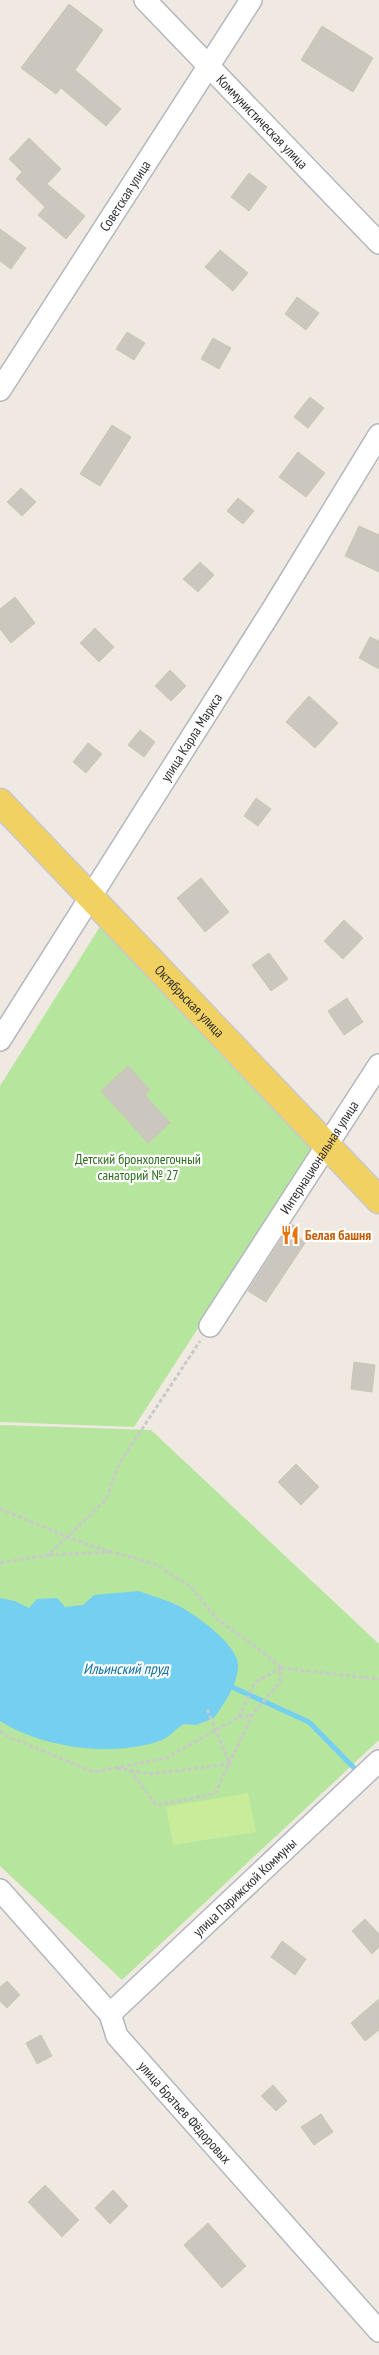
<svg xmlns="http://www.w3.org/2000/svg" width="379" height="2355" viewBox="0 0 379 2355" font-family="'PT Sans Narrow',sans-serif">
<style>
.green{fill:#b6e59e}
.pitch{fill:#c9ec9a}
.water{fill:#75cff0}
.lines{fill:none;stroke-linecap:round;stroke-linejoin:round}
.stream{stroke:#75cff0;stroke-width:5}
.building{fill:#cbc7bf;stroke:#cbc5ba}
.minor-casing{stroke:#b4b7c1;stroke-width:24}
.major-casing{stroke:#c9c9c9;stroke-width:29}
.path{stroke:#c9c9c9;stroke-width:3;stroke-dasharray:4 2.5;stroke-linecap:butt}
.minor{stroke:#fff;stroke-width:21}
.major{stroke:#f2d163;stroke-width:26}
.labels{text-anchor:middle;stroke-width:4.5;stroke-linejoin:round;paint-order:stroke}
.street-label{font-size:14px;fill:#2e2e2e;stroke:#fff}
.park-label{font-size:14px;fill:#2c6e1b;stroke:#fff}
.food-label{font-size:14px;font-weight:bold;fill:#c56008;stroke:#fff;text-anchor:start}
.water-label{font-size:15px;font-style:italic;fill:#0d6fa3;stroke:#fff}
</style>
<rect width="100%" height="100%" fill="#efe9e1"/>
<g class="green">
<polygon points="101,925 313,1151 134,1427 0,1422 0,1086"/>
<polygon points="0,1425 151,1430 379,1644 379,1740 122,1980 0,1866"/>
</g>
<polygon class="pitch" points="248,1793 256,1832 173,1845 166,1807"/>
<path class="water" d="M139 1591C154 1597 172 1601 186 1610 201 1619 238 1646 238 1665 238 1684 224 1704 214 1718L196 1725 184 1724C176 1728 170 1737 162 1740 115 1758 42 1748 0 1721V1598L15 1601 29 1608 37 1599 57 1598 65 1607 83 1605 94 1595Z"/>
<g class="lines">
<polyline class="stream" points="232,1687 309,1722 359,1773"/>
</g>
<g class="building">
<polygon points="69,4 103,30 75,70 121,109 106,126 61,88 56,94 21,68"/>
<polygon points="322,26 373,58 353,92 301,60"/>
<polygon points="29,138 61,169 47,184 85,216 66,239 38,215 45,207 16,179 22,172 9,159"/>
<polygon points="249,173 267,187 249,211 231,197"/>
<polygon points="0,229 26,248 11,269 0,261"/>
<polygon points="220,250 248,273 233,291 205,267"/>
<polygon points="297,297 319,313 306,330 285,314"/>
<polygon points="127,332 145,343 134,360 116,349"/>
<polygon points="213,338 231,348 219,369 201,359"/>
<polygon points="310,397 324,408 308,428 294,417"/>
<polygon points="112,425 131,437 100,486 80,474"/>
<polygon points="298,452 325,473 306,497 279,477"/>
<polygon points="21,488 36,502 22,516 7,502"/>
<polygon points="238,498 254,511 243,524 227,511"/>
<polygon points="359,526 379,535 379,572 345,556"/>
<polygon points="200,562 214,575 198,592 183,579"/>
<polygon points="15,597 35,623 11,643 0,629 0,609"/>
<polygon points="95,628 114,647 99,662 80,643"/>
<polygon points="370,637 379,641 379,669 359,658"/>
<polygon points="170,670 186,686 171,701 155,686"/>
<polygon points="309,696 338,723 315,748 286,722"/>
<polygon points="140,730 155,742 144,757 128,745"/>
<polygon points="88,743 102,754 86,773 73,762"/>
<polygon points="256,798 271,809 258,826 244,816"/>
<polygon points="201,878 229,912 205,932 177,898"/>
<polygon points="344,920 363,938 343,959 324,941"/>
<polygon points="269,953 288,979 271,991 252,965"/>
<polygon points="347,998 363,1022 344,1035 328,1011"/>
<polygon points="128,1066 150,1090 145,1095 170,1123 148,1143 101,1091"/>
<polygon points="291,1224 295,1226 296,1235 305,1243 266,1302 248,1291"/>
<polygon points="354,1362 375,1365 372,1392 351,1389"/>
<polygon points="296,1464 319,1487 301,1505 278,1482"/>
<polygon points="365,1919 379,1934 379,1947 372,1954 352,1931"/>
<polygon points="282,1941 306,1959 295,1975 271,1957"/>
<polygon points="7,1981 20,1995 7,2008 0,2001 0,1987"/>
<polygon points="379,1999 379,2030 365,2041 351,2023"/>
<polygon points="41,2035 52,2056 37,2064 26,2043"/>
<polygon points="273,2085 287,2101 276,2111 261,2096"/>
<polygon points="321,2114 333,2132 314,2145 301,2127"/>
<polygon points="45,2185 79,2220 62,2237 28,2202"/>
<polygon points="113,2190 128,2206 110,2224 95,2208"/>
<polygon points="208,2223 246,2266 222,2288 184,2245"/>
</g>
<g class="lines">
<g class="minor-casing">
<g id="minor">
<path id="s1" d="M145 0 379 243"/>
<path id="s2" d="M0 390 251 0"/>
<path id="s3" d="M0 1040 272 610 379 435"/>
<path id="s4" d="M210 1326 379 1065"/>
<path id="s5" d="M0 1890 110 2014 117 2036 379 2331"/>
<path id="s6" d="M110 2014 379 1761"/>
</g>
</g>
<g class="major-casing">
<g id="major">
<path id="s7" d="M0 802 379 1200"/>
</g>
</g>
<g class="path">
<polyline points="0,1509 88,1545 154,1564 190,1586 217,1619 264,1653 281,1668"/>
<polyline points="49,1555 112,1552"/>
<polyline points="0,1563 48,1555 106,1500 119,1464 200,1341"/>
<polyline points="281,1668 379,1679"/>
<polyline points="239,1717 255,1682 280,1669"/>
<polyline points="0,1731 9,1737 94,1772 166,1758 239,1717 252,1715"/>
<polyline points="117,1768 151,1774 230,1764 207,1709"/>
<polyline points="130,1770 156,1805 215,1794 252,1715 280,1682 281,1668"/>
</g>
<use href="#minor" class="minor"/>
<use href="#major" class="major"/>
</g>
<defs>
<g id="restaurant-bare" transform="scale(1.5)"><path d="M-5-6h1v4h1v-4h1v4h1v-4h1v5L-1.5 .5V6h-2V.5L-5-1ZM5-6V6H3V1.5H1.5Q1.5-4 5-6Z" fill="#e8710a" stroke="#fff" stroke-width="2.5" paint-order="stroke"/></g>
</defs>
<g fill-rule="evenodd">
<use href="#restaurant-bare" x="290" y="1235"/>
</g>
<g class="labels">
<g class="street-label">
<text dy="5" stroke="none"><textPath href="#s1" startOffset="169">Коммунистическая улица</textPath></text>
<text dy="5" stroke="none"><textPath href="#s2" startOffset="231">Советская улица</textPath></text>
<text dy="5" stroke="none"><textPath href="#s3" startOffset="358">улица Карла Маркса</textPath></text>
<text dy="5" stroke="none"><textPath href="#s7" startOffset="275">Октябрьская улица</textPath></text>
<text dy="5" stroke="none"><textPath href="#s4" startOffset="201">Интернациональная улица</textPath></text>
<text dy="5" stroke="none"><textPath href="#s6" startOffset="185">улица Парижской Коммуны</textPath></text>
<text dy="5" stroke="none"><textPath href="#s5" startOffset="291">улица Братьев Фёдоровых</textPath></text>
</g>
<g class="park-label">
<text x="138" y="1164">Детский бронхолегочный<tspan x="138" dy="16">санаторий № 27</tspan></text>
</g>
<g class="food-label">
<text x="305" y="1240">Белая башня</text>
</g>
<g class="water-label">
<text x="126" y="1674">Ильинский пруд</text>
</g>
</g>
</svg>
